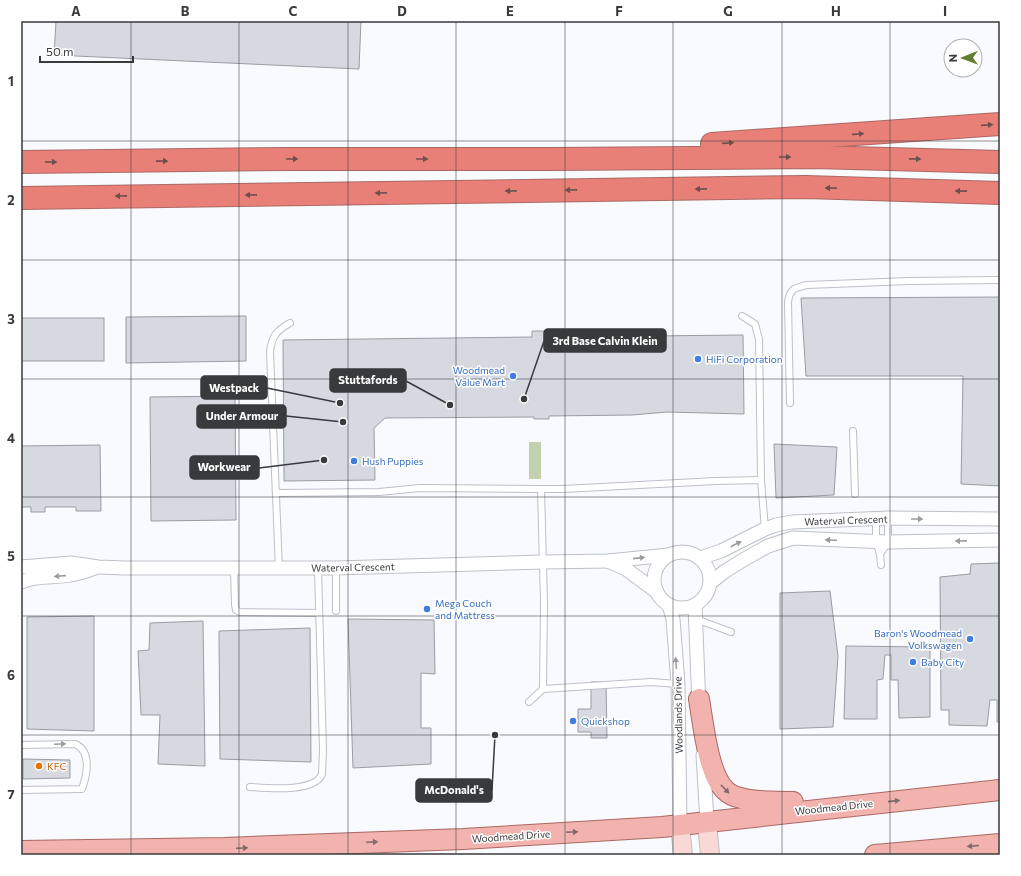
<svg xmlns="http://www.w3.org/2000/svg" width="1021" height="876" viewBox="0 0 1021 876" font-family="Commissioner,sans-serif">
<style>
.green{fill:#c3d1b0}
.building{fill:#d6dae0;stroke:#999ca2}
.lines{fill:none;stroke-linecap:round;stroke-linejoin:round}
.lane-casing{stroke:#bdc1c7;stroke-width:8}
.street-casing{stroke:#bdc1c7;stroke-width:15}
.secondary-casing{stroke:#bdc1c7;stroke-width:20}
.primary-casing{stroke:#ab6863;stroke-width:22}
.highway-casing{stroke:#ab6863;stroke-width:24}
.lane{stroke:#fff;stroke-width:6}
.street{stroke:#fff;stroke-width:13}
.secondary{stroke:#f8d9d6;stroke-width:18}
.primary{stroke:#f2b3ae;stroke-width:20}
.highway{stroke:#e98078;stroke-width:22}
.oneway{fill:#6d4f4e}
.oneway2{fill:#9c9c9e}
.oneway3{fill:#826a6a}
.grid{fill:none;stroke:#383a3c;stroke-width:1;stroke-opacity:0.55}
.shop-dot{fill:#3f7fe0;stroke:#fff;stroke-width:1.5}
.food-dot{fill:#e8710a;stroke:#fff;stroke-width:1.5}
.labels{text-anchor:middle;stroke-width:3;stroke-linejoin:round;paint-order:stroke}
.shop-label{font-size:10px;fill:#366cbe;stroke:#fff;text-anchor:start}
.street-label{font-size:10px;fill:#383a3c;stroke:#fff}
.food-label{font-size:10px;fill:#c56008;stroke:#fff;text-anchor:start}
.leader{fill:none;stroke:#383a3c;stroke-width:1.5}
.callout-dot{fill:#383a3c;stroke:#fff;stroke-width:1.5}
.callout{fill:#383a3c;stroke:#383a3c;stroke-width:1.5}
.callout-label{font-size:11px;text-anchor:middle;font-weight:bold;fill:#fff}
.neatline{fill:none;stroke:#383a3c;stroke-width:1.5}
.grid-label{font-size:13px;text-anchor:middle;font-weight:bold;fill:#383a3c}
</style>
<rect width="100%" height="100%" fill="#f8fafe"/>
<rect class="green" x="529" y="442" width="12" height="37"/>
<g class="building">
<polygon points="56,21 361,21 359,69 54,55"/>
<polygon points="1000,297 1000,486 961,484 963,376 806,376 801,298"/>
<polygon points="246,316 246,361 126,363 126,317"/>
<rect x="21" y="318" width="83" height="43"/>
<polygon points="532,331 548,331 548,337 743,335 744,414 667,412 632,415 549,416 549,419 534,419 534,417 385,418 374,428 375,480 284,481 283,340 532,337"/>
<polygon points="235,396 236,520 151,521 150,397"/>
<polygon points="774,444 837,447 834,495 776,498"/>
<polygon points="100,445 101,511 76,511 76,507 45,507 45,512 31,512 31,507 21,507 21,446"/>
<polygon points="1000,563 1000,722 997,722 997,700 990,700 987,726 949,725 949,710 941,710 940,577 970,574 971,564"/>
<polygon points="830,591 838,656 833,727 780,729 780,593"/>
<polygon points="94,616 94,731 27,729 27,617"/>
<polygon points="348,619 434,620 435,674 421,673 421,728 431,728 431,764 353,768"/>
<polygon points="203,621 205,766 158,764 160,715 141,715 138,651 149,650 150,623"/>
<polygon points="310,628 311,762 220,759 219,631"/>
<polygon points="846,646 930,647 930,717 899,718 898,680 891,680 891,655 885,655 883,679 877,680 877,719 844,719"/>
<polygon points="591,682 606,682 607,738 591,738 591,732 578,732 578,709 591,709"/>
<polygon points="23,759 70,760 70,778 23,779"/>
</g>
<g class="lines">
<g class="lane-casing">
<g id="lane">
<polyline points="742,316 755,324 759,339 761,480"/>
<path d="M790 403 788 302C790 288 795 288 807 285L909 281 1000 280"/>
<polyline points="853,431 855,494"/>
<polyline points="541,489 563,489 716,481 761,480 765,529"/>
<polyline points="277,493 379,492 420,488 541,489 544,603 543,689 529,702"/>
<polyline points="876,519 876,541 880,554 881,565"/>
<polyline points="880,554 888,542 888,518"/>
<polyline points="234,568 235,605 236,610 240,612 319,613"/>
<polyline points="336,568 336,611"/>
<path d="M279 569 270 352C272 336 276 331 290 323"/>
<polyline points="696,619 731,632"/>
<polyline points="543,689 651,682 678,684"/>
<path d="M21 745 75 744C92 751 87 775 82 789L21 790"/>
<path d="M250 787C267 788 315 793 322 774L323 750 318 568"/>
</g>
</g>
<g class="street-casing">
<g id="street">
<circle cx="682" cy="580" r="28"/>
<polyline points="700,558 721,551 765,529 776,525 792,522 888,518 1000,519"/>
<polyline points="608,561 626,569 657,592"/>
<polyline points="21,567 71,563 98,567 125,568 336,568 543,562 608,561 669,555"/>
<path d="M21 582C36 575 54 578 70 575 79 574 87 571 95 568"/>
<polyline points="710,583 724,572 743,560 768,546 793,538 888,542 1000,540"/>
<polyline points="669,605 673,619 678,684 680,825"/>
<polyline points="695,605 699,707"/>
<polyline points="703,755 707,822"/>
</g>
</g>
<g class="secondary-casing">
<g id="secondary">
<polyline points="707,822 710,855"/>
<polyline points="680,825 683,855"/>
</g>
</g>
<g class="primary-casing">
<g id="primary">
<path d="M699 699C703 722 708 774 725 790 729 794 735 797 741 798 757 803 776 801 793 802"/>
<polyline points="21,851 224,848 463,839 662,827 1000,790"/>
<polyline points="875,855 1000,844"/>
</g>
</g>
<g class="highway-casing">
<g id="highway">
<polyline points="712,144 1000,124"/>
<polyline points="21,162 286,159 550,159 814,157 1000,162"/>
<polyline points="21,198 806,187 1000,193"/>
</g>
</g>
<use href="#lane" class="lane"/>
<use href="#street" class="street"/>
<use href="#secondary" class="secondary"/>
<use href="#primary" class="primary"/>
<use href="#highway" class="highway"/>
</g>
<defs><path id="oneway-solid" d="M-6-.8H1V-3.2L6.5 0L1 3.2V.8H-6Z"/></defs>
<g class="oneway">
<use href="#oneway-solid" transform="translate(987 125) rotate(-4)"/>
<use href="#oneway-solid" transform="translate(858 134) rotate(-4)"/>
<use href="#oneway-solid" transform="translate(728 143) rotate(-4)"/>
<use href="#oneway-solid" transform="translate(785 157)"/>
<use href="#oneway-solid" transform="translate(292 159)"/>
<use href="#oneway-solid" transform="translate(422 159)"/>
<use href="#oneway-solid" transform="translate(915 159) rotate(1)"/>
<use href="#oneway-solid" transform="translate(162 161) rotate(-1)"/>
<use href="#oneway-solid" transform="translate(51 162) rotate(-1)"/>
<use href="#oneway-solid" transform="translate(831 188) rotate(-179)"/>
<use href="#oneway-solid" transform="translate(701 189) rotate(179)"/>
<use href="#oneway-solid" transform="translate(571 190) rotate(179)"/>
<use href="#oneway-solid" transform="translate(511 191) rotate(179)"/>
<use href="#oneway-solid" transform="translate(961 191) rotate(-179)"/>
<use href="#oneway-solid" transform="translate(381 193) rotate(179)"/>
<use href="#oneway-solid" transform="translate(251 195) rotate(179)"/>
<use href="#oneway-solid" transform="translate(121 196) rotate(179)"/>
</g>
<g class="oneway2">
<use href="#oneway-solid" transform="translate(917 519)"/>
<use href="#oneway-solid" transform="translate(831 540) rotate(-178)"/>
<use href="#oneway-solid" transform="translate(961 541) rotate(179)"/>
<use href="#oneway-solid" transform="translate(736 544) rotate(-27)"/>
<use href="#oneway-solid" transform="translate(639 558) rotate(-6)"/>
<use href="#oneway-solid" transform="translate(60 576) rotate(176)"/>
<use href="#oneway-solid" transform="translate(676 663) rotate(-94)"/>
<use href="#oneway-solid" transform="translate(60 744) rotate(-2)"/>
</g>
<g class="oneway3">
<use href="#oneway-solid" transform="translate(725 789) rotate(46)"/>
<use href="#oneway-solid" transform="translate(894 801) rotate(-6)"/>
<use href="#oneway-solid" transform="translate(572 832) rotate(-3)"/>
<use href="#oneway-solid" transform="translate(372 842) rotate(-2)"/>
<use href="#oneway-solid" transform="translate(973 846) rotate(175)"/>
<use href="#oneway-solid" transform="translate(242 848) rotate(-2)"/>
</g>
<path class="grid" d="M131 21V855M239 21V855M348 21V855M456 21V855M565 21V855M673 21V855M782 21V855M890 21V855M21 141H1000M21 260H1000M21 379H1000M21 497H1000M21 616H1000M21 735H1000"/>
<g class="shop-dot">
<circle cx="698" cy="359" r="4"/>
<circle cx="513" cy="376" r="4"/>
<circle cx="354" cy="461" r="4"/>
<circle cx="427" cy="609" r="4"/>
<circle cx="970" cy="639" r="4"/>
<circle cx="913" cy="662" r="4"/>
<circle cx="573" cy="721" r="4"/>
</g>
<circle class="food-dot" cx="39" cy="766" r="4"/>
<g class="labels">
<g class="shop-label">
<text x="706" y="363">HiFi Corporation</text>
<text x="505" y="374" text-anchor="end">Woodmead<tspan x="505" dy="12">Value Mart</tspan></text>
<text x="362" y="465">Hush Puppies</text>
<text x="435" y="607">Mega Couch<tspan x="435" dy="12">and Mattress</tspan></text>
<text x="962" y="637" text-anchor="end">Baron's Woodmead<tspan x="962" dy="12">Volkswagen</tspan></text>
<text x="921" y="666">Baby City</text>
<text x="581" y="725">Quickshop</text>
</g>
<g class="street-label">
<text transform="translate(846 520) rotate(-2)" y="4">Waterval Crescent</text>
<text transform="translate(353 567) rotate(-1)" y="4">Waterval Crescent</text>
<text transform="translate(678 715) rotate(-91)" y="4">Woodlands Drive</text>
<text transform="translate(834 807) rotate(-6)" y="4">Woodmead Drive</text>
<text transform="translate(511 836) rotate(-4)" y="4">Woodmead Drive</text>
</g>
<g class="food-label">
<text x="47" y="770">KFC</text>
</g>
</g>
<path class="leader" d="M524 399L544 341M450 405L406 381M340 403L267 388M343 422L286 416M324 460L259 468M495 735L492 790"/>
<g class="callout-dot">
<circle cx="524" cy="399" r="4"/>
<circle cx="450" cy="405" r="4"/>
<circle cx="340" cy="403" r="4"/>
<circle cx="343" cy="422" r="4"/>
<circle cx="324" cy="460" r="4"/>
<circle cx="495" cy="735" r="4"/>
</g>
<g class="callout">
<rect x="544" y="329" width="122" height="23" rx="4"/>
<rect x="330" y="369" width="76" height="23" rx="4"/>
<rect x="201" y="376" width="66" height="23" rx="4"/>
<rect x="197" y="405" width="89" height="23" rx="4"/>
<rect x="190" y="456" width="69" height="23" rx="4"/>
<rect x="416" y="779" width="76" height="23" rx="4"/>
</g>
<g class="callout-label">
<text x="605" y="345">3rd Base Calvin Klein</text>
<text x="368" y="384">Stuttafords</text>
<text x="234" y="392">Westpack</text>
<text x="242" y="420">Under Armour</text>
<text x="224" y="471">Workwear</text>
<text x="454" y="794">McDonald's</text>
</g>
<rect width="1021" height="876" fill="none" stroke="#ffffff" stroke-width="44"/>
<g transform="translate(963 58) rotate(269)"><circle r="19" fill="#ffffff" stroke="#afb0b1"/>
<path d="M0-3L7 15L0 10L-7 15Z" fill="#637e31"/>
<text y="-6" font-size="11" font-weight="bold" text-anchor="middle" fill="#383a3c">N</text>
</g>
<path d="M40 56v6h93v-6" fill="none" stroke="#383a3c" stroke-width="2"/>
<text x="46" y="56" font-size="12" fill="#383a3c" stroke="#ffffff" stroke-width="3" paint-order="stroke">50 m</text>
<rect x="22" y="22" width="977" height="832" class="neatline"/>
<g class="grid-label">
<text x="76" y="16">A</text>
<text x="185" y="16">B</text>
<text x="293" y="16">C</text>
<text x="402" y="16">D</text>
<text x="510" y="16">E</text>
<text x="619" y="16">F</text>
<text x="728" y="16">G</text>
<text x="836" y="16">H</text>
<text x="945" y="16">I</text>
<text x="11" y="86">1</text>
<text x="11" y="205">2</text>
<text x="11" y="324">3</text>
<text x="11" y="443">4</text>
<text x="11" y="561">5</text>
<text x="11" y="680">6</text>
<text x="11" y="799">7</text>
</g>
</svg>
